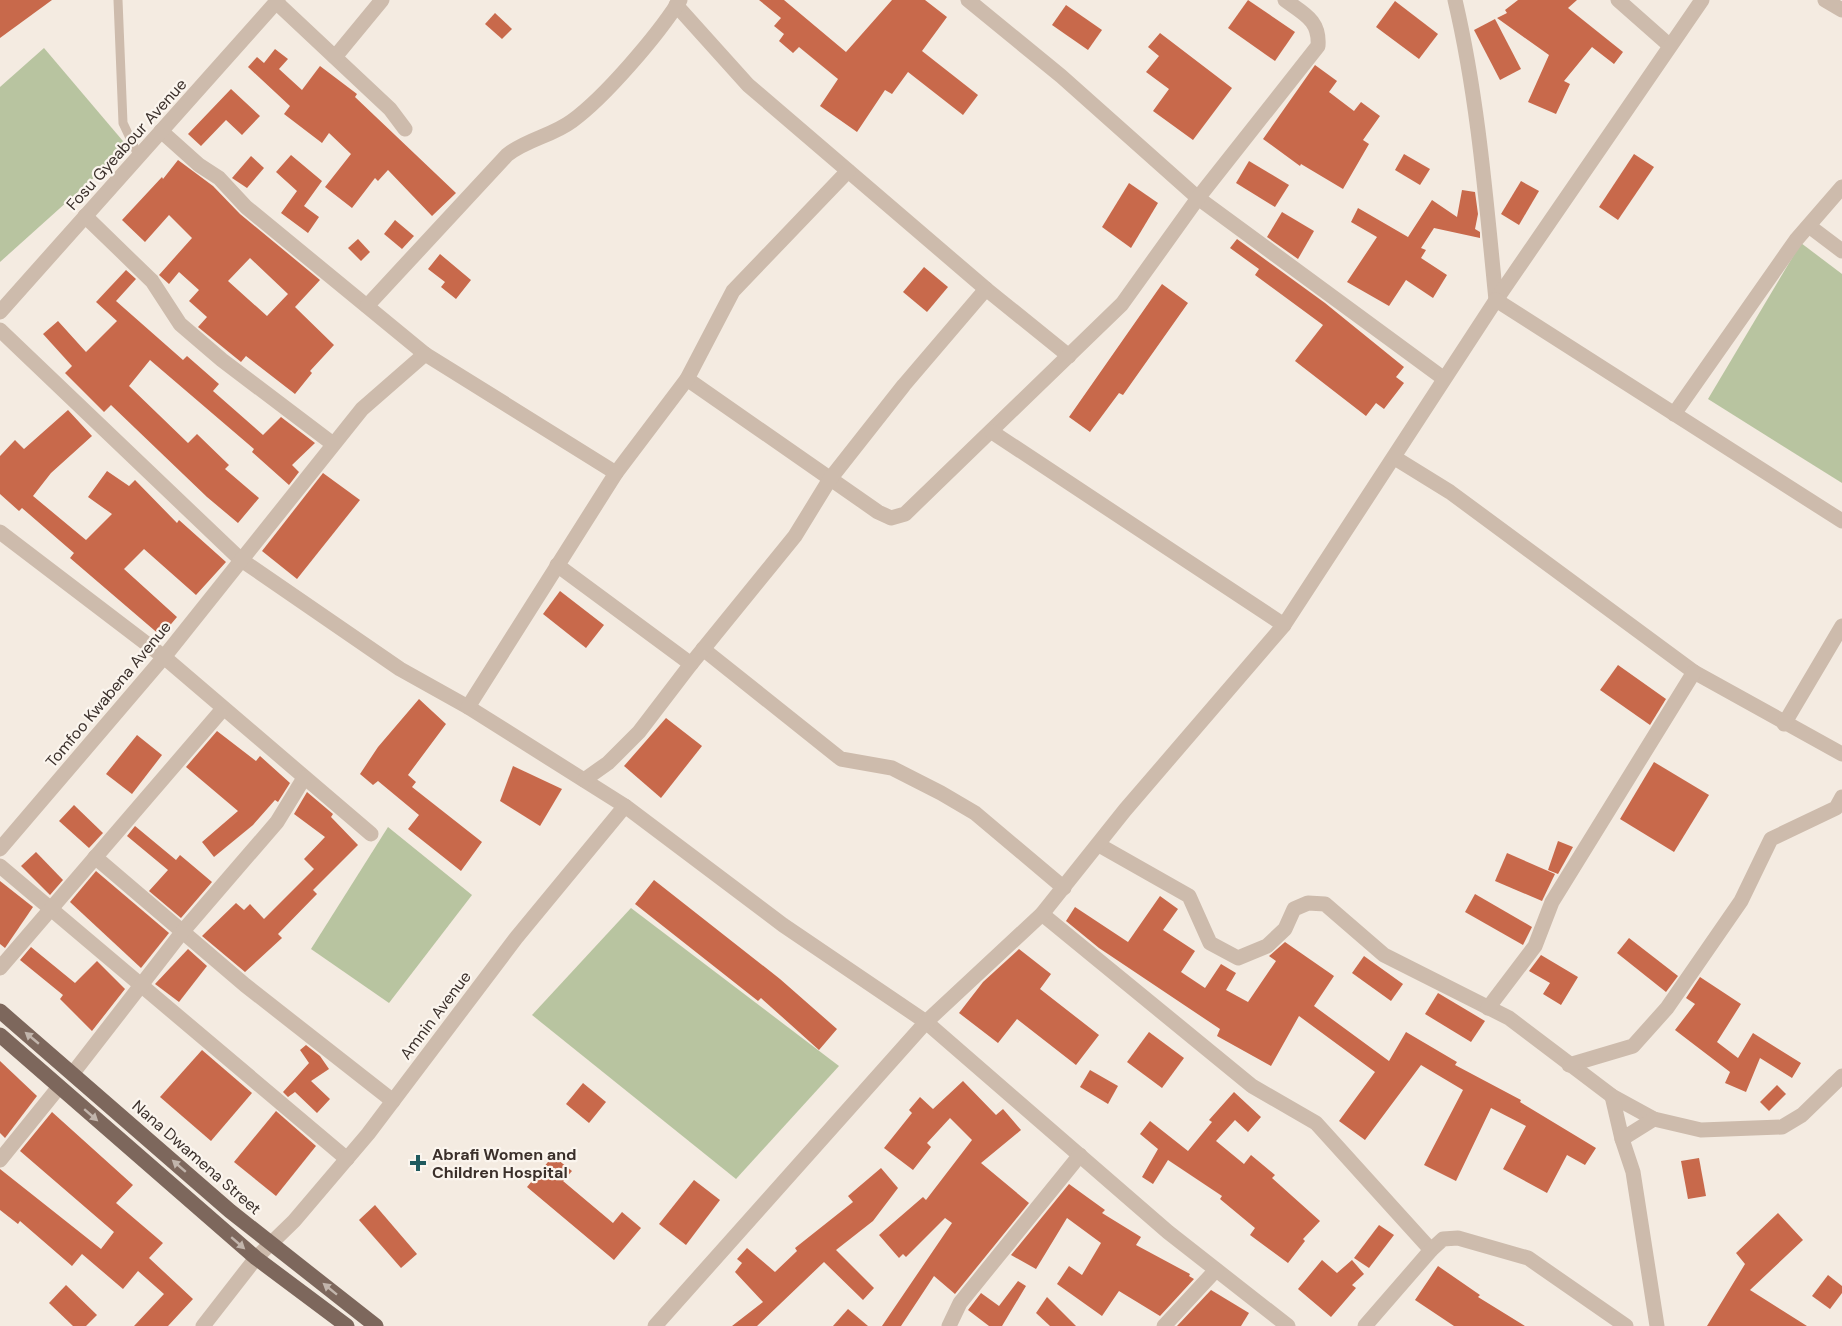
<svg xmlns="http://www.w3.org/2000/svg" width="1842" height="1326" viewBox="0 0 1842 1326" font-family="'DM Sans',sans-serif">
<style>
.pitch{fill:#b8c4a0}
.building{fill:#c8694b;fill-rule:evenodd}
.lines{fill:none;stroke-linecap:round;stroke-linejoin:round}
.lane{stroke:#cdbbac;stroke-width:9}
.street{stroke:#cdbbac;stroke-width:15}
.primary{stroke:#7d675c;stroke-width:15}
.oneway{fill:#c2b5ac}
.poi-dot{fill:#1f5a5e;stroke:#fbf5ee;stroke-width:2}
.labels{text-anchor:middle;stroke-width:4.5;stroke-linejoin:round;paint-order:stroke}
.street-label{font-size:16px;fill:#3b302b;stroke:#fbf5ee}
.poi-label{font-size:16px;font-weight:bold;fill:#3b302b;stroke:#fbf5ee;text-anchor:start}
</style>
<rect width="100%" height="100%" fill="#f4ebe1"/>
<g class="pitch">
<polygon points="44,48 128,147 0,262 0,87"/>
<polygon points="1801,243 1842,274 1842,483 1708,399"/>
<polygon points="388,827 472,895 389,1003 311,949"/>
<polygon points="631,908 839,1066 736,1179 532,1015"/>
</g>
<g class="building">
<polygon points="0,0 52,0 0,38"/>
<polygon points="759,0 784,0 846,52 892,0 925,0 947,17 922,51 978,95 963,115 908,72 892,94 885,90 857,132 820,106 838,79 799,47 793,53 779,41 784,34 774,26 781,18"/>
<polygon points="1248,0 1295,32 1275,61 1228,28"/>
<polygon points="1518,0 1577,0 1568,8 1623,52 1614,64 1592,47 1564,81 1570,84 1556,114 1528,102 1549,55 1497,18 1507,13 1505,10"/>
<polygon points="1395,1 1438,34 1419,59 1376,27"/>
<polygon points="1066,5 1102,30 1088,50 1052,25"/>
<polygon points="495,13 512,29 502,39 485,24"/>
<polygon points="1495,19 1521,69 1500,80 1474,30"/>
<polygon points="1160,33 1232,88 1193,140 1153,111 1169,89 1146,72 1159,56 1148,47"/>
<polygon points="275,49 288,59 279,69 302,90 320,66 357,94 355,97 456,193 432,216 388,170 378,181 375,178 352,208 325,187 351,154 329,133 322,143 284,114 290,106 248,67 257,57 264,63"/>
<polygon points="1315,65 1337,81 1329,92 1354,111 1361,102 1380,116 1363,140 1369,144 1343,189 1301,164 1300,166 1263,139"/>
<polygon points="231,89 260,116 242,135 226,120 201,146 188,134"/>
<polygon points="1404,154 1430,169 1420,185 1395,170"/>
<polygon points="1634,154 1654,167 1618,220 1599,207"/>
<polygon points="291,155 322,181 304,206 319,217 308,233 281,213 297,191 276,172"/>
<polygon points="251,156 264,168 247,188 232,178"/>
<path d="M178 160 213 186 240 214 320 280 295 307 334 345 310 371 312 373 295 394 246 356 241 362 198 327 207 317 189 301 199 290 179 272 169 284 159 275 192 238 169 215 145 242 122 220 162 177 163 179ZM250 258 288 294 267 316 228 281Z"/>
<polygon points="1249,161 1289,185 1275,207 1236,183"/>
<polygon points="1521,181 1539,191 1519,225 1501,214"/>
<polygon points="1129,183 1158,203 1131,248 1102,227"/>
<polygon points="1462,190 1475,192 1478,214 1475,229 1480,232 1480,238 1434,228 1421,248 1426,250 1421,258 1447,275 1433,298 1406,280 1389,306 1347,282 1377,237 1351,222 1358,208 1408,237 1432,200 1457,217"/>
<polygon points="1282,212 1314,231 1298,259 1267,237"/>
<polygon points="395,220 414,236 402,249 384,234"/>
<polygon points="358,239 370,252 361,261 348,248"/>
<polygon points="1237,239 1325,303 1404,367 1396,377 1404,383 1384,409 1376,403 1366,416 1295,361 1323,325 1255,275 1259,269 1230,248"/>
<polygon points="440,254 471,280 456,299 441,287 445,282 428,269"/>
<polygon points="924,267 948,287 927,312 903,292"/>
<polygon points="126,270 136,279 116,301 183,360 187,356 219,384 213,391 263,435 281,417 315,443 292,465 299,472 289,485 252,452 254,449 150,360 129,386 188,443 197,434 229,465 225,469 259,498 238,523 207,497 111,405 104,412 65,373 72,366 43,334 58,321 86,352 117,321 96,302"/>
<polygon points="1162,284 1188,303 1123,395 1119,393 1090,432 1069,417"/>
<polygon points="68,410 92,436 51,473 33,496 86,540 112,514 88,497 107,471 129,486 135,480 177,523 179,520 226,562 196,595 144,549 124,569 177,617 161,636 70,558 74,553 22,508 19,511 0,494 0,456 15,440 24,449"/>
<polygon points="323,473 360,500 297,579 262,551"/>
<polygon points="560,591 604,625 586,648 543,614"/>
<polygon points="1618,665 1666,699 1650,725 1600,690"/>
<polygon points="419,699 446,724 408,775 416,782 412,787 482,842 461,871 408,829 419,815 378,781 373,785 360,774 378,747"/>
<polygon points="666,718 702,746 661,798 624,766"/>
<polygon points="217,731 256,761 260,756 290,783 278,802 275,800 253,825 214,857 202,842 238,811 186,767"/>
<polygon points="137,735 162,755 132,794 106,774"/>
<polygon points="1654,762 1709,795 1674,852 1620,819"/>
<polygon points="513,766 562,789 540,826 500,801"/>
<polygon points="307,792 333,814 331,817 358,845 313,890 317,894 278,934 282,938 245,972 202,936 236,903 244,910 250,904 264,919 314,869 304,859 325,837 294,814"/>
<polygon points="74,805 103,833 89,848 59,821"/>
<polygon points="135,826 176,860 180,855 212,882 181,918 149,891 168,870 127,836"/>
<polygon points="1558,841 1573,847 1558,874 1548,870"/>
<polygon points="36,852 63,880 50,895 21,866"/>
<polygon points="1507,853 1555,874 1542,901 1495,881"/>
<polygon points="96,871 169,933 141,968 70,902"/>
<polygon points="654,880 780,979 837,1029 819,1050 761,998 758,1001 635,904"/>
<polygon points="0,881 33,907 5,948 0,944"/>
<polygon points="1475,894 1532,927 1523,945 1465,912"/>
<polygon points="1160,896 1178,909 1163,930 1195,951 1181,972 1205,988 1221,964 1236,973 1226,990 1248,1002 1276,961 1269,956 1285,942 1334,976 1314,1006 1389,1061 1406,1032 1457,1062 1455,1065 1521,1100 1520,1102 1596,1148 1585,1165 1567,1155 1547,1193 1503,1169 1526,1126 1491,1108 1456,1181 1424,1165 1463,1090 1421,1065 1365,1140 1339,1121 1375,1072 1299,1016 1271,1066 1217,1036 1220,1029 1099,948 1066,921 1075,907 1128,942"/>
<polygon points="1629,938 1678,976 1666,992 1617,953"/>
<polygon points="31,947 75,983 97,961 125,989 92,1031 60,999 63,995 20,960"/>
<polygon points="188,949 207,966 179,1002 155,984"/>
<polygon points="1019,949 1051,974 1040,989 1099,1035 1076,1065 1017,1019 998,1043 959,1013 983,982"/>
<polygon points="1541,955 1578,977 1561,1005 1543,994 1550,983 1529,971"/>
<polygon points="1364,956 1403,984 1391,1001 1352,973"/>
<polygon points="1700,977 1741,1004 1717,1042 1738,1058 1753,1033 1801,1063 1792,1078 1760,1058 1746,1092 1725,1083 1730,1072 1675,1030 1695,1004 1686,998"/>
<polygon points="1438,993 1485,1021 1471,1042 1425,1014"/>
<polygon points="1149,1032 1184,1058 1162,1088 1127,1062"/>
<polygon points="306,1045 320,1056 329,1069 311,1081 330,1099 317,1113 295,1092 288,1097 283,1092 309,1063 300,1050"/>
<polygon points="202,1050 252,1093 211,1141 160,1097"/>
<polygon points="0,1061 37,1096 5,1138 0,1133"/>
<polygon points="1090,1070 1118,1086 1108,1104 1080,1087"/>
<polygon points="963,1081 996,1115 1003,1109 1021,1130 981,1163 1029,1203 955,1294 934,1276 901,1326 882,1326 952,1223 945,1218 906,1257 903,1254 899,1258 879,1235 923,1197 926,1200 972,1140 950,1118 927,1143 931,1147 913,1170 884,1148 912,1113 909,1110 920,1097 933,1109"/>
<polygon points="583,1083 606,1102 589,1123 566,1104"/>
<polygon points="1777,1085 1786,1094 1769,1111 1760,1102"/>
<polygon points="1234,1092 1261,1117 1248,1132 1235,1120 1216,1141 1244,1164 1251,1155 1275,1175 1272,1178 1320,1221 1303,1239 1305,1241 1288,1263 1250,1235 1255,1228 1220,1199 1222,1196 1168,1160 1153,1184 1142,1177 1158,1149 1140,1134 1150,1121 1188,1151 1212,1122 1209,1120"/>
<polygon points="276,1111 316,1146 276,1196 234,1162"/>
<polygon points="52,1112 133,1185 116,1203 163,1243 149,1258 193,1299 168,1326 134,1326 164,1294 138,1271 123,1289 82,1254 72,1266 20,1221 18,1224 0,1210 0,1169 101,1249 114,1232 20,1151"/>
<polygon points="553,1156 572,1171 563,1181 613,1223 622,1212 641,1228 614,1260 527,1187"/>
<polygon points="1699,1158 1706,1196 1688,1199 1681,1161"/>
<polygon points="881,1168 898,1188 873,1221 836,1250 874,1288 863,1300 824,1262 757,1326 732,1326 763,1302 735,1272 742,1263 737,1259 747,1248 775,1272 797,1251 795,1248 853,1202 848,1196"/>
<polygon points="694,1180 720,1200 686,1245 659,1224"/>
<polygon points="1069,1184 1105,1210 1102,1213 1141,1237 1136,1245 1190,1274 1189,1276 1194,1279 1160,1316 1119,1291 1102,1316 1057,1284 1069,1266 1082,1275 1101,1243 1067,1218 1036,1269 1011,1255"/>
<polygon points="375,1205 417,1254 401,1268 359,1220"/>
<polygon points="1778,1213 1803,1240 1750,1290 1807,1326 1707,1326 1745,1264 1736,1253"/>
<polygon points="1379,1225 1394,1235 1369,1268 1354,1258"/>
<polygon points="1322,1260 1337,1273 1352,1260 1364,1274 1352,1285 1356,1288 1331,1317 1298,1289"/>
<polygon points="1438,1266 1480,1295 1478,1297 1525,1326 1454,1326 1415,1300"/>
<polygon points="1828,1275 1842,1286 1842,1293 1830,1309 1812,1296"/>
<polygon points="1018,1281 1026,1286 1002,1326 989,1326 968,1310 981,1293 999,1306"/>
<polygon points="66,1285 97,1315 86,1326 73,1326 49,1303"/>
<polygon points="1211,1290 1249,1313 1241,1326 1177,1326"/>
<polygon points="1047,1297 1076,1326 1050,1326 1036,1313"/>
<polygon points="848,1309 868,1326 833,1326"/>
</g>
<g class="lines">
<polyline class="lane" points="118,0 123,123 139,157"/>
<g class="street">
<polyline points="968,0 1061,76 1198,198 1443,378"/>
<path d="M1455 0C1478 98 1486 200 1496 300"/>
<polyline points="1618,0 1669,45"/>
<polyline points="1825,0 1842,10"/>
<polyline points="276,2 390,109 405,129"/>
<polyline points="676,5 748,85 986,289 1069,356"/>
<polyline points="335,57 382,0"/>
<polyline points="161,131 199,165 219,178 246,207 425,354 616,473"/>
<polyline points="85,216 152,281 180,324 222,360 333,444"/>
<polyline points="1809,226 1842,251"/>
<polyline points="1496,300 1702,0"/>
<path d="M367 306 507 155C527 139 552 136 572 121 605 97 658 35 680 0"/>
<polyline points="0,312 278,0"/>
<polyline points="0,330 240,559 400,669 468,707 625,806 783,925 926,1022 1168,1232 1288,1326"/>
<path d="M687 379 878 512 891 518 905 514 1122 304 1198 198 1318 46C1320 20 1304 14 1285 0"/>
<polyline points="1674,414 1796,240 1842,187"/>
<polyline points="992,432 1284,625"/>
<polyline points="1395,458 1450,492 1694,672 1842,754"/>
<polyline points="0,532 164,657 371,834"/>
<polyline points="557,565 691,664"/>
<polyline points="703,649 841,759 892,768 941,793 975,813 1064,888"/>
<polyline points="468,707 616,473 687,379 733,291 848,171"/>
<polyline points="1784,724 1842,626"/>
<polyline points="584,780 608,763 639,732 691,664 795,536 830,479 904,385 986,289"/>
<polyline points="1099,845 1189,896 1210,943 1238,958 1267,946 1285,929 1294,909 1308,903 1325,904 1384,955 1509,1018 1612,1096 1654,1119 1701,1130 1782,1127 1802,1115 1842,1076"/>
<polyline points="0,849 164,657 362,409 425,354"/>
<polyline points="95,857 245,985 393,1101"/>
<polyline points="0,866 347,1159"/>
<polyline points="1042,914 1252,1086 1316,1123 1431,1250"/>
<polyline points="0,968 222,710"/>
<polyline points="1488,1008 1535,946 1552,902 1694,672"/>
<polyline points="1569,1065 1633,1046 1667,1008 1741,901 1771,839 1836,808 1842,797"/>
<polyline points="73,1073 183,931 277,822 304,778"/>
<polyline points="1612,1096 1622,1139 1633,1172 1657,1326"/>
<polyline points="1622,1139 1654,1119"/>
<polyline points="0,1160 59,1087"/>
<polyline points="203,1326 256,1258 294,1221 368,1134 516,938 625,806"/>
<polyline points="655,1326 926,1022 1042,914 1125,810 1284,625 1496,300 1842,521"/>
<polyline points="949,1326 960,1303 1080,1155"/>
<polyline points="1164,1326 1216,1270"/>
<polyline points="1365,1326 1431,1250 1443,1239 1458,1238 1528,1258 1626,1326"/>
</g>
<g class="primary">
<polyline points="0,1011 230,1211 376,1326"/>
<polyline points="0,1035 256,1258 347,1326"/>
</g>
</g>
<defs><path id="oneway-solid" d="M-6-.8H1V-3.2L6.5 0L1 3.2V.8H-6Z" transform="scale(1.5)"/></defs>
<g class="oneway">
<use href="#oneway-solid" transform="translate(32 1038) rotate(-140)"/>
<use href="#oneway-solid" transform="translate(91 1115) rotate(41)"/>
<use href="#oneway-solid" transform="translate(179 1166) rotate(-139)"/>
<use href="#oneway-solid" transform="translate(238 1243) rotate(41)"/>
<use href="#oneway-solid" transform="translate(330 1289) rotate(-141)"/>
</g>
<path class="poi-dot" d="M415 1154h6v6h6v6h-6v6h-6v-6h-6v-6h6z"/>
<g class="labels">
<g class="street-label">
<text transform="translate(126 144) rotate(-48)" y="6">Fosu Gyeabour Avenue</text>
<text transform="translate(108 694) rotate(-50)" y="6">Tomfoo Kwabena Avenue</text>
<text transform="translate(435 1015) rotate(-53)" y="6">Amnin Avenue</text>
<text transform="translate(197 1157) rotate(41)" y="6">Nana Dwamena Street</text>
</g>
<g class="poi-label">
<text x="432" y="1160">Abrafi Women and<tspan x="432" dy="18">Children Hospital</tspan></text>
</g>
</g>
</svg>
